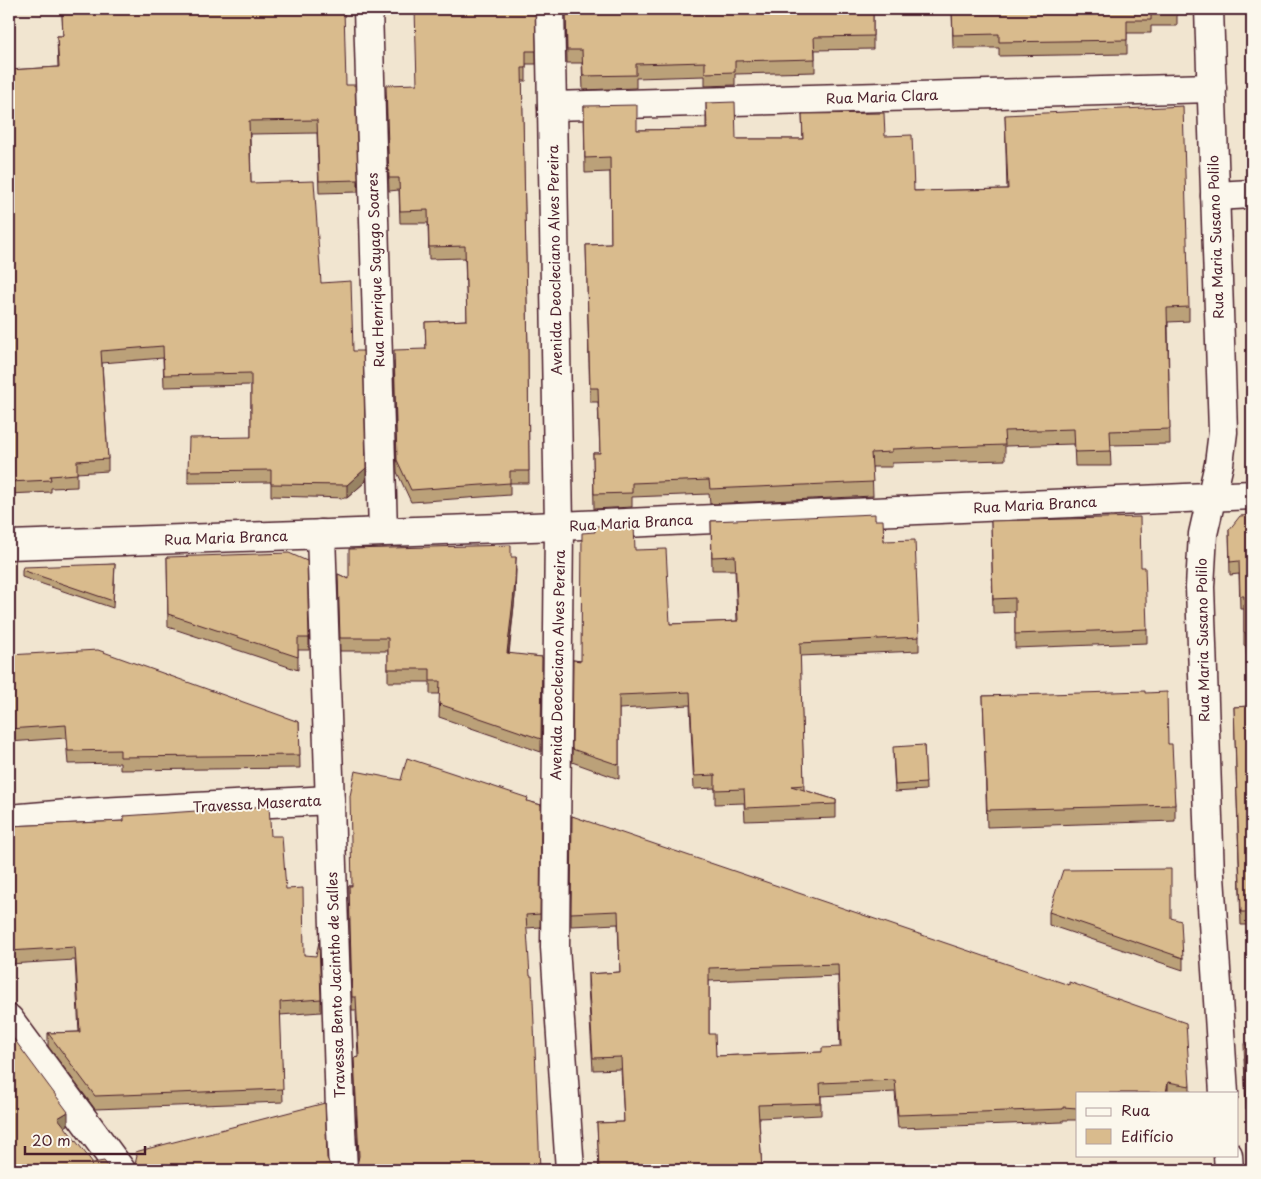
<svg xmlns="http://www.w3.org/2000/svg" width="1261" height="1179" viewBox="0 0 1261 1179" font-family="'Playpen Sans',sans-serif">
<style>
.lines{fill:none;stroke-linecap:round;stroke-linejoin:round}
.street-casing{stroke:#4a1f2b;stroke-width:31}
.street{stroke:#fbf7ec;stroke-width:28}
.wall{fill:#bba179;stroke:#4a1f2b;fill-rule:evenodd}
.shaded-wall{fill:#988363;stroke:#4a1f2b}
.building{fill:#d9bb8d;stroke:#4a1f2b;fill-rule:evenodd}
.labels{text-anchor:middle;stroke-width:4;stroke-linejoin:round;paint-order:stroke}
.street-label{font-size:14px;fill:#4a1f2b;stroke:#fbf7ec}
</style>
<rect width="100%" height="100%" fill="#f1e5d0"/>
<filter id="ink" filterUnits="userSpaceOnUse"><feTurbulence type="fractalNoise" baseFrequency=".02" numOctaves="2"/><feDisplacementMap in="SourceGraphic" scale="10" xChannelSelector="R" yChannelSelector="G"/><feConvolveMatrix kernelMatrix="1 2 1 2 8 2 1 2 1" color-interpolation-filters="sRGB"/></filter>
<g filter="url(#ink)">
<g class="lines">
<g class="street-casing">
<g id="street">
<polyline points="368,9 383,532"/>
<polyline points="550,9 552,106 559,526 555,947 570,1170"/>
<polyline points="1209,9 1223,432 1219,464 1203,534 1200,587 1210,876 1224,1093"/>
<polyline points="552,106 1212,88"/>
<polyline points="1215,196 1252,194"/>
<polyline points="321,534 340,1108 343,1170"/>
<polyline points="9,545 559,526 1252,495"/>
<polyline points="9,819 80,813 330,800"/>
<polyline points="9,1019 121,1170"/>
<polyline points="1228,1155 1229,1170"/>
</g>
</g>
<use href="#street" class="street"/>
</g>
<g class="wall">
<polygon points="535,9 536,64 526,64 526,81 522,81 528,352 529,483 510,483 510,495 411,502 397,472 394,362 426,349 425,322 467,320 465,258 429,259 428,223 400,223 399,190 389,191 386,97 417,84"/>
<polygon points="566,9 873,9 873,49 815,50 815,72 735,74 735,85 705,86 705,76 636,78 636,88 583,90 582,63 567,63"/>
<polygon points="952,9 1177,9 1177,26 1151,26 1151,33 1127,33 1127,54 999,56 999,48 953,48"/>
<polygon points="62,14 346,85 358,180 358,192 319,193 317,133 250,134 251,183 321,283 353,351 366,481 347,498 271,496 271,482 188,483 188,471 251,437 251,385 164,387 163,358 102,363 108,459 108,471 77,473 77,487 51,488 51,492 9,494 9,70 58,67 57,36 63,36"/>
<polygon points="706,103 736,139 803,139 802,114 885,136 914,191 1007,189 1005,115 1189,307 1189,321 1168,322 1170,444 1110,445 1111,466 1075,466 1074,444 1005,446 1005,460 892,463 892,467 872,467 873,496 710,504 709,494 632,497 632,507 594,509 593,453 600,453 598,402 590,402 586,245 611,244 610,172 585,173 584,106 637,130 706,129"/>
<polygon points="1252,213 1252,286 1250,286 1249,216"/>
<polygon points="1252,515 1252,925 1241,925 1234,707 1249,706 1246,646 1244,645 1244,609 1240,609 1239,574 1230,575 1229,530"/>
<polygon points="875,520 884,541 919,637 919,651 800,656 804,790 836,800 836,818 745,821 744,803 715,804 715,788 694,789 690,705 619,709 619,779 572,762 573,660 581,661 635,550 670,624 737,621 735,570 712,570 711,521"/>
<polygon points="991,521 1147,629 1147,643 1015,648 1015,612 993,613"/>
<polygon points="167,557 309,638 309,650 298,650 298,670 168,627"/>
<polygon points="511,557 516,570 515,596 509,654 542,657 541,752 439,717 440,694 430,694 430,682 388,682 388,651 340,651 338,574 349,579"/>
<polygon points="115,564 113,608 22,577 22,570"/>
<polygon points="9,655 299,722 300,768 120,770 120,763 68,764 66,738 9,742"/>
<polygon points="1145,693 1168,744 1175,805 1175,821 987,827 983,696"/>
<polygon points="924,745 926,790 895,792 893,754"/>
<polygon points="401,780 528,801 541,805 540,927 527,928 357,1165 358,1158 354,1058 358,1057 356,1010 352,1010 349,886 352,886"/>
<polygon points="124,816 271,836 304,955 321,999 321,1012 280,1015 283,1102 95,1109 48,1046 48,1033 79,1032 75,960 9,964 9,826 124,821"/>
<path d="M572 816 1190 1086V1093H1077V1120H1063V1122L898 1128 895 1092 821 1096V1115L759 1118 762 1170H599L597 1123 624 1122 621 1069 593 1070 588 986V974L620 972 618 924 571 926ZM838 976 840 1047 822 1052 716 1056 709 1034V981Z"/>
<polygon points="1049,912 1171,918 1183,958 1183,970 1049,925"/>
<polygon points="1252,1047 1252,1110 1246,1109 1244,1058"/>
</g>
<g class="shaded-wall">
<polygon points="366,468 366,481 347,498 347,485"/>
<polygon points="516,557 515,596 507,666 507,653"/>
<polygon points="1168,1082 1168,1093 1166,1093"/>
<polygon points="68,1112 68,1125 58,1131 58,1118"/>
</g>
<g class="building">
<polygon points="213,9 344,9 346,85 355,85 358,180 319,181 317,120 249,121 251,183 314,181 321,283 351,281 353,351 363,351 366,468 347,485 271,484 271,470 188,471 189,438 251,437 251,373 164,375 163,346 101,351 108,459 77,461 77,474 50,476 51,480 9,482 9,70 59,67 57,36 63,36 62,14"/>
<polygon points="415,9 535,9 536,51 526,51 526,68 522,68 528,352 529,471 510,471 510,483 411,490 397,460 394,350 426,349 425,322 467,320 465,246 429,247 428,210 400,211 399,178 389,178 386,85 417,84"/>
<polygon points="566,9 873,9 873,36 814,37 815,59 735,61 735,72 705,73 705,62 636,64 636,75 583,76 582,50 567,50"/>
<polygon points="952,9 1177,9 1177,12 1151,13 1151,20 1127,20 1127,40 999,42 999,34 953,35"/>
<polygon points="735,102 736,139 803,139 802,114 884,113 885,136 912,135 914,191 1008,189 1005,115 1183,106 1189,307 1167,308 1170,429 1110,431 1111,451 1075,452 1074,429 1004,431 1005,445 892,449 892,452 871,453 873,482 710,489 709,480 632,483 632,493 594,494 593,453 600,453 598,388 590,388 586,245 611,244 610,157 585,158 584,106 637,105 637,130 707,129 706,103"/>
<polygon points="1252,213 1252,272 1250,272 1249,216"/>
<polygon points="875,514 875,520 883,520 884,541 915,540 919,637 800,643 804,785 791,786 836,800 836,804 745,808 744,789 715,790 715,775 694,776 690,692 619,695 619,765 572,749 573,660 581,661 582,533 595,532 595,526 634,525 635,550 666,549 670,624 738,621 735,556 712,557 711,521"/>
<polygon points="1252,515 1252,912 1241,912 1234,707 1249,706 1246,633 1244,632 1244,596 1240,596 1239,561 1230,562 1229,530 1240,516"/>
<polygon points="1140,517 1141,567 1145,567 1147,629 1015,634 1015,598 993,599 991,521"/>
<polygon points="511,545 511,557 516,557 515,583 507,653 542,657 541,739 439,704 440,681 430,681 430,669 388,669 388,638 340,638 338,574 349,579 349,549"/>
<polygon points="289,553 307,561 309,638 298,638 298,657 168,614 167,557"/>
<polygon points="115,564 113,601 22,570 23,567"/>
<polygon points="98,650 299,722 300,755 120,757 120,750 68,751 66,725 9,729 9,655"/>
<polygon points="1145,691 1145,693 1167,692 1168,744 1172,744 1175,805 987,810 983,696"/>
<polygon points="924,745 926,783 895,785 893,747"/>
<polygon points="407,758 528,798 527,801 541,805 540,914 526,915 530,976 532,976 540,1170 351,1170 357,1165 359,1156 354,1058 359,1057 356,997 352,997 349,886 352,886 350,796 355,771 401,780"/>
<polygon points="269,806 271,836 282,836 286,889 303,888 304,955 316,956 319,942 321,999 280,1002 283,1089 95,1096 48,1033 80,1032 75,947 9,951 9,826 124,821 124,816"/>
<path d="M572 816 1069 985V982L1186 1023 1190 1086 1168 1082 1166 1093H1077V1108L1063 1107V1109L898 1115 895 1080 820 1083 821 1103 758 1105 762 1170H599L597 1123 624 1122 621 1057 593 1058 588 974 620 972 618 911 571 913ZM838 964 841 1047 822 1048V1052L716 1056 715 1034H709V968Z"/>
<polygon points="1171,869 1171,918 1181,921 1183,958 1049,912 1063,870"/>
<polygon points="9,1035 11,1035 68,1112 58,1118 93,1163 104,1161 108,1166 113,1170 9,1170"/>
<polygon points="1244,1044 1252,1047 1252,1096 1246,1095"/>
<polygon points="325,1103 327,1158 330,1165 335,1170 129,1170 131,1169 135,1164 137,1156 135,1152"/>
</g>
</g>
<g class="labels">
<g class="street-label">
<text transform="translate(882 97) rotate(-2)" y="5">Rua Maria Clara</text>
<text transform="translate(1216 237) rotate(-92)" y="5">Rua Maria Susano Polilo</text>
<text transform="translate(555 260) rotate(-91)" y="5">Avenida Deocleciano Alves Pereira</text>
<text transform="translate(376 270) rotate(-92)" y="5">Rua Henrique Sayago Soares</text>
<text transform="translate(1035 505) rotate(-3)" y="5">Rua Maria Branca</text>
<text transform="translate(631 523) rotate(-3)" y="5">Rua Maria Branca</text>
<text transform="translate(226 538) rotate(-2)" y="5">Rua Maria Branca</text>
<text transform="translate(1203 640) rotate(-91)" y="5">Rua Maria Susano Polilo</text>
<text transform="translate(558 665) rotate(-89)" y="5">Avenida Deocleciano Alves Pereira</text>
<text transform="translate(257 804) rotate(-3)" y="5">Travessa Maserata</text>
<text transform="translate(336 985) rotate(-92)" y="5">Travessa Bento Jacintho de Salles</text>
</g>
</g>
<rect width="1261" height="1179" fill="none" stroke="#fbf7ec" stroke-width="30"/>
<rect x="15" y="15" width="1231" height="1149" fill="none" stroke="#4a1f2b" stroke-width="2" filter="url(#ink)"/>
<rect x="1076" y="1092" width="162" height="65" fill="#fbf7ec" stroke="#b4a19f"/>
<rect x="1086" y="1108" width="25" height="8" fill="#fbf7ec" stroke="#b4a19f"/>
<text x="1121" y="1116" font-size="15" fill="#4a1f2b">Rua</text>
<rect x="1086" y="1129" width="25" height="15" fill="#d9bb8d" stroke="#b4a19f"/>
<text x="1121" y="1142" font-size="15" fill="#4a1f2b">Edifício</text>
<path d="M25 1146v8h120v-8" fill="none" stroke="#4a1f2b" stroke-width="2.5"/>
<text x="32" y="1146" font-size="15" fill="#4a1f2b" stroke="#fbf7ec" stroke-width="4" paint-order="stroke">20 m</text>
</svg>
